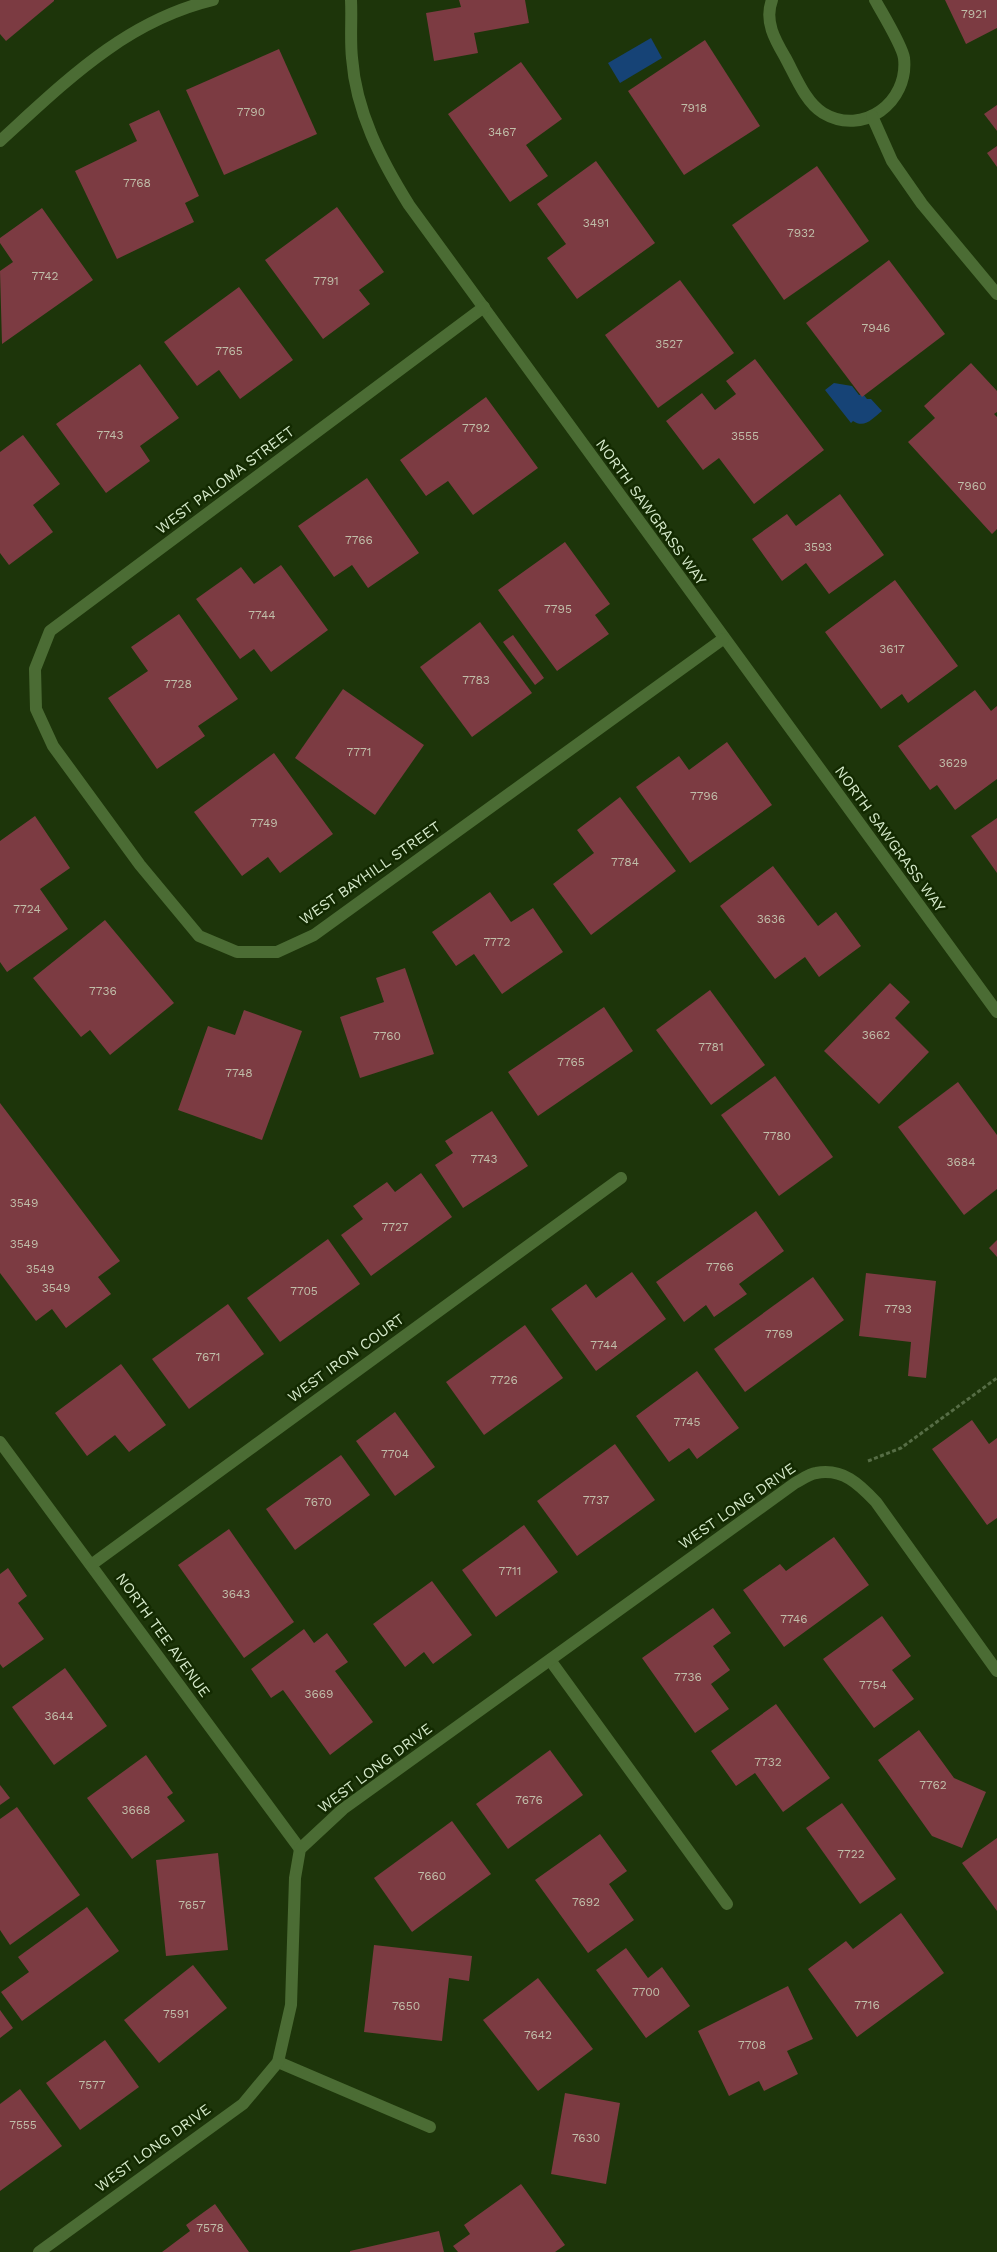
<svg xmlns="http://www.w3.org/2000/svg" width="997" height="2252" viewBox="0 0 997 2252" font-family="'Work Sans',sans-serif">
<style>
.water{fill:#164376}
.building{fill:#7c3b42}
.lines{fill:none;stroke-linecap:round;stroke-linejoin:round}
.path{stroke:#566d45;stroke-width:3;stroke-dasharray:4 2.5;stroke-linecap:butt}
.minor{stroke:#4b6c34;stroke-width:12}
.labels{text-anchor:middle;stroke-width:5;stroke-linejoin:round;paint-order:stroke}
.number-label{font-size:12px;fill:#c0bea9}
.street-label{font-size:15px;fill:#d6eacb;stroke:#132a01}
</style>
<rect width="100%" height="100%" fill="#1d350a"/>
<g class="water">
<polygon points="651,38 662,58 620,83 608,63"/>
<path d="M834 383 852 386 859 395 863 394 867 399H871L882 411C873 418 865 429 853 421L851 423 825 390Z"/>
</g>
<g class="building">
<polygon points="0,0 54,0 54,1 6,41 0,34"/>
<polygon points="459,0 525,0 529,23 474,33 478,53 434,61 426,13 461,7"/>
<polygon points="945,0 997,0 997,28 966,44"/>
<polygon points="705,40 760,126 684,175 628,91"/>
<polygon points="279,49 317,134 224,175 186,90"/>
<polygon points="521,62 562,119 526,145 548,176 510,202 448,114"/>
<polygon points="997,105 997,131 984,114"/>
<polygon points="159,110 199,196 185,203 194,222 117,259 75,171 137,141 129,124"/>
<polygon points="997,146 997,167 987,153"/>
<polygon points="596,161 655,243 577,299 547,258 566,244 537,204"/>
<polygon points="817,166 869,241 784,300 732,225"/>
<polygon points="337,207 384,272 359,290 370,304 323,339 265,260"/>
<polygon points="42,208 93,280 2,344 0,271 13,262 0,243 0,238"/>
<polygon points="889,260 945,334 862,397 806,323"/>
<polygon points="680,280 734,353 658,408 605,335"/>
<polygon points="239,287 293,360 240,399 219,370 197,386 164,342"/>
<polygon points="755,359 824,450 754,504 719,458 703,470 666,421 702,393 715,410 736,394 726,381"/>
<polygon points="971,363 997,391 997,412 994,414 997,417 997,529 992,534 908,442 935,418 924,406"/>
<polygon points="140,364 179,418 140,446 150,461 106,493 56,424"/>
<polygon points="486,397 538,468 473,515 448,481 426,496 400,460"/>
<polygon points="23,435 60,484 33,505 53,532 9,565 0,553 0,452"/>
<polygon points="367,478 419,553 368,588 352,565 334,577 298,526"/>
<polygon points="840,494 884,555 829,594 806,563 782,581 752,539 787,514 796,526"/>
<polygon points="565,542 610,604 595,615 609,634 557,671 498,590"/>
<polygon points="281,565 328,630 271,672 254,649 240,659 196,599 241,567 254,584"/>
<polygon points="895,580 958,666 908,703 902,694 881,709 825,632"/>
<polygon points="179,614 238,699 198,726 205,736 157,769 108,698 148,671 131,647"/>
<polygon points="480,622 532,693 472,737 420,667"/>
<polygon points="513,635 544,678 535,685 503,642"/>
<polygon points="343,689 424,745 375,815 295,758"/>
<polygon points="975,690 991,711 997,706 997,779 955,810 937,785 930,790 898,746"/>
<polygon points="727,742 772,805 690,863 636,787 679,756 689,770"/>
<polygon points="274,753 333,834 280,873 268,857 242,876 194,812"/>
<polygon points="620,797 676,871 591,935 553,884 594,853 577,830"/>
<polygon points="35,816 70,868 40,889 68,929 7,972 0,962 0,841"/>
<polygon points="997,818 997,873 971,836"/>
<polygon points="773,866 818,926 836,912 861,946 819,977 805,957 775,979 720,906"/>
<polygon points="490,892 511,922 533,908 563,952 502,994 474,954 456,966 432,932"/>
<polygon points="105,920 174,1003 110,1055 90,1030 81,1037 33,978"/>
<polygon points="405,968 434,1054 360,1078 340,1017 384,1002 376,978"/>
<polygon points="890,983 910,1002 895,1018 929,1052 879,1104 824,1051"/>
<polygon points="710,990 765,1065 711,1105 656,1030"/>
<polygon points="604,1007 633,1051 538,1116 508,1072"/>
<polygon points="244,1010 302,1031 262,1140 178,1110 208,1026 235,1035"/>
<polygon points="775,1076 833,1157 779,1196 721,1115"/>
<polygon points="958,1082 997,1135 997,1189 964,1215 898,1127"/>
<polygon points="0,1103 120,1261 98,1277 111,1294 66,1328 52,1309 36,1321 0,1273"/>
<polygon points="492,1111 528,1166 463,1208 435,1165 453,1153 445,1141"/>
<polygon points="421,1173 452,1217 371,1276 341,1235 363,1219 353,1206 387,1182 395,1192"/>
<polygon points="756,1211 784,1251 739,1284 747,1294 714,1317 706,1305 684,1322 656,1282"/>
<polygon points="328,1239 360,1284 280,1342 247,1298"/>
<polygon points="997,1240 997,1257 989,1248"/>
<polygon points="632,1272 666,1319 596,1371 551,1309 586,1284 596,1298"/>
<polygon points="866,1273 936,1281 926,1378 908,1376 911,1342 859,1336"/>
<polygon points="813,1277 844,1320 745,1392 714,1349"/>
<polygon points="228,1304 264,1354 189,1409 152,1359"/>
<polygon points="525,1325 563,1378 484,1435 446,1382"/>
<polygon points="121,1364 166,1425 129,1452 115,1435 87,1456 55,1413"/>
<polygon points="697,1371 739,1428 697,1459 689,1448 669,1462 636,1416"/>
<polygon points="395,1412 435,1467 395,1496 356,1441"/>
<polygon points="972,1420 989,1444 997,1438 997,1518 987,1525 932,1449"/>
<polygon points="615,1444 655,1500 577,1556 537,1501"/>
<polygon points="341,1455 370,1495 295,1550 266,1509"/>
<polygon points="524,1525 558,1572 496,1617 462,1570"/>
<polygon points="229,1529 294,1622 244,1658 178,1565"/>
<polygon points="834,1537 869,1585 784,1647 743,1590 780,1564 786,1571"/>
<polygon points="8,1568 27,1596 18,1603 44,1639 3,1668 0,1664 0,1574"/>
<polygon points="432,1581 472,1635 433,1664 424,1652 405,1667 373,1624"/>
<polygon points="713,1608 731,1633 713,1646 730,1670 711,1684 729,1709 695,1733 642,1658"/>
<polygon points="882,1616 911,1656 892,1670 914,1699 874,1728 823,1659"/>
<polygon points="304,1629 314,1643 327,1633 348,1662 335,1671 373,1722 330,1755 283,1690 271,1698 251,1669"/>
<polygon points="65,1668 107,1726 54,1765 12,1707"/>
<polygon points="776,1704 830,1778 783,1812 755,1773 736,1786 711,1751"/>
<polygon points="919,1730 954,1778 986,1792 962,1848 932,1836 878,1760"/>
<polygon points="550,1750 583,1795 508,1849 476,1804"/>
<polygon points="146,1755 173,1793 167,1797 185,1821 132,1859 87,1798"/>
<polygon points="0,1785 10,1798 0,1805"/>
<polygon points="842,1803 896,1879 860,1904 806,1828"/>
<polygon points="17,1807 80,1895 10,1945 0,1930 0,1819"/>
<polygon points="452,1821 491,1874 412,1932 374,1878"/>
<polygon points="600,1834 627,1871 609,1884 634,1920 588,1953 535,1880"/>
<polygon points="997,1838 997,1911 962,1863"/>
<polygon points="218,1853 228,1950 166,1956 156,1860"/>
<polygon points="87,1907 119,1951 22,2021 1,1992 29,1972 18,1957"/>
<polygon points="901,1913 944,1973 857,2037 808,1969 846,1941 853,1949"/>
<polygon points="374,1945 472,1956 469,1981 449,1978 442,2041 364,2032"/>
<polygon points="626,1948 648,1978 662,1967 690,2006 646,2038 596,1970"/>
<polygon points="193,1965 227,2008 159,2063 124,2020"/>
<polygon points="538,1978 593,2049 538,2091 483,2020"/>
<polygon points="788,1986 813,2039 787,2051 798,2074 764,2091 759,2081 729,2096 698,2031"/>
<polygon points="0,2010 13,2028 0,2038"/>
<polygon points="105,2040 139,2087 80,2130 46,2083"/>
<polygon points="20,2089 62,2146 0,2191 0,2104"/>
<polygon points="565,2093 620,2103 606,2184 551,2174"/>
<polygon points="521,2184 565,2245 555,2252 458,2252 453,2246 470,2234 464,2225"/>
<polygon points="215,2204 249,2252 162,2252 190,2231 186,2225"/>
<polygon points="439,2231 444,2252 350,2252 350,2251"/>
</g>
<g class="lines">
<polyline class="path" points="868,1461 901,1448 997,1378"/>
<g class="minor">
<path d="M351 0C352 19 350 39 352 58 356 112 381 160 409 205L997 1012"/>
<path d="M772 0C764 21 775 40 785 57 795 75 805 102 823 113 863 137 909 102 904 58 902 45 882 13 875 0"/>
<polyline points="872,116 892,161 922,204 997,294"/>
<path d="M0 141C65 82 125 21 213 0"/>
<polyline points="484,307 50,631 35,669 36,709 53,746 140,865 199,936 237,952 277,952 314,935 723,639"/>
<polyline points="0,1442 300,1849"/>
<polyline points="91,1565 621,1178"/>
<polyline points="550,1660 727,1904"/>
<polyline points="278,2062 430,2127"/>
<path d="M39 2252 243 2104 278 2062 291 2005 295 1878 300 1849 343 1809 795 1483C801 1480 809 1474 816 1473 843 1468 859 1484 876 1502L997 1671"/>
</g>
</g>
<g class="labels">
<g class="number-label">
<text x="974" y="18">7921</text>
<text x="694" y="112">7918</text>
<text x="251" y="116">7790</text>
<text x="502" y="136">3467</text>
<text x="137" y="187">7768</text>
<text x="596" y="227">3491</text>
<text x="801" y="237">7932</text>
<text x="45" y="280">7742</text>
<text x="326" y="285">7791</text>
<text x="876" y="332">7946</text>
<text x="669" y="348">3527</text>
<text x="229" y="355">7765</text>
<text x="476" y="432">7792</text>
<text x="110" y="439">7743</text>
<text x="745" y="440">3555</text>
<text x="972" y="490">7960</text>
<text x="359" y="544">7766</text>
<text x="818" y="551">3593</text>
<text x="558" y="613">7795</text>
<text x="262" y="619">7744</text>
<text x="892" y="653">3617</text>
<text x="476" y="684">7783</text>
<text x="178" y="688">7728</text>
<text x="359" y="756">7771</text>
<text x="953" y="767">3629</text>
<text x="704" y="800">7796</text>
<text x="264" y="827">7749</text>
<text x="625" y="866">7784</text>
<text x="27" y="913">7724</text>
<text x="771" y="923">3636</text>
<text x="497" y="946">7772</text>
<text x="103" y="995">7736</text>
<text x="876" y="1039">3662</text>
<text x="387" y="1040">7760</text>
<text x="711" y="1051">7781</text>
<text x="571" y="1066">7765</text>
<text x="239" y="1077">7748</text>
<text x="777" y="1140">7780</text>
<text x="484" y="1163">7743</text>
<text x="961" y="1166">3684</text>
<text x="24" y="1207">3549</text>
<text x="395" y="1231">7727</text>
<text x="24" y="1248">3549</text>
<text x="720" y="1271">7766</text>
<text x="40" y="1273">3549</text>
<text x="56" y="1292">3549</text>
<text x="304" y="1295">7705</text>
<text x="898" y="1313">7793</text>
<text x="779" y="1338">7769</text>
<text x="604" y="1349">7744</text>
<text x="208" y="1361">7671</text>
<text x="504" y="1384">7726</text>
<text x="687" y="1426">7745</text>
<text x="395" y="1458">7704</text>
<text x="596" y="1504">7737</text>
<text x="318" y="1506">7670</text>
<text x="510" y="1575">7711</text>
<text x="236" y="1598">3643</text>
<text x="794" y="1623">7746</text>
<text x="688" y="1681">7736</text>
<text x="873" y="1689">7754</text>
<text x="319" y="1698">3669</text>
<text x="59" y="1720">3644</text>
<text x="768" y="1766">7732</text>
<text x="933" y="1789">7762</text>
<text x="529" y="1804">7676</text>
<text x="136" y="1814">3668</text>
<text x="851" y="1858">7722</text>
<text x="432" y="1880">7660</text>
<text x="586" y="1906">7692</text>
<text x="192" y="1909">7657</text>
<text x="646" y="1996">7700</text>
<text x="867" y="2009">7716</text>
<text x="406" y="2010">7650</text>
<text x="176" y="2018">7591</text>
<text x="538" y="2039">7642</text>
<text x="752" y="2049">7708</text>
<text x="92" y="2089">7577</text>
<text x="23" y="2129">7555</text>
<text x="586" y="2142">7630</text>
<text x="210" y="2232">7578</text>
</g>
<g class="street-label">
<text transform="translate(225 480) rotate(-37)" y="5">WEST PALOMA STREET</text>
<text transform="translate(651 512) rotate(54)" y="5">NORTH SAWGRASS WAY</text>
<text transform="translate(890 839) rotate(54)" y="5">NORTH SAWGRASS WAY</text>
<text transform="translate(370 873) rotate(-35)" y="5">WEST BAYHILL STREET</text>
<text transform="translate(346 1358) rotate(-36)" y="5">WEST IRON COURT</text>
<text transform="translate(737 1506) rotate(-35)" y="5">WEST LONG DRIVE</text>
<text transform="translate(163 1635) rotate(54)" y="5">NORTH TEE AVENUE</text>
<text transform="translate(375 1768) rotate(-37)" y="5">WEST LONG DRIVE</text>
<text transform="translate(153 2148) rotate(-36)" y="5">WEST LONG DRIVE</text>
</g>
</g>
</svg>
